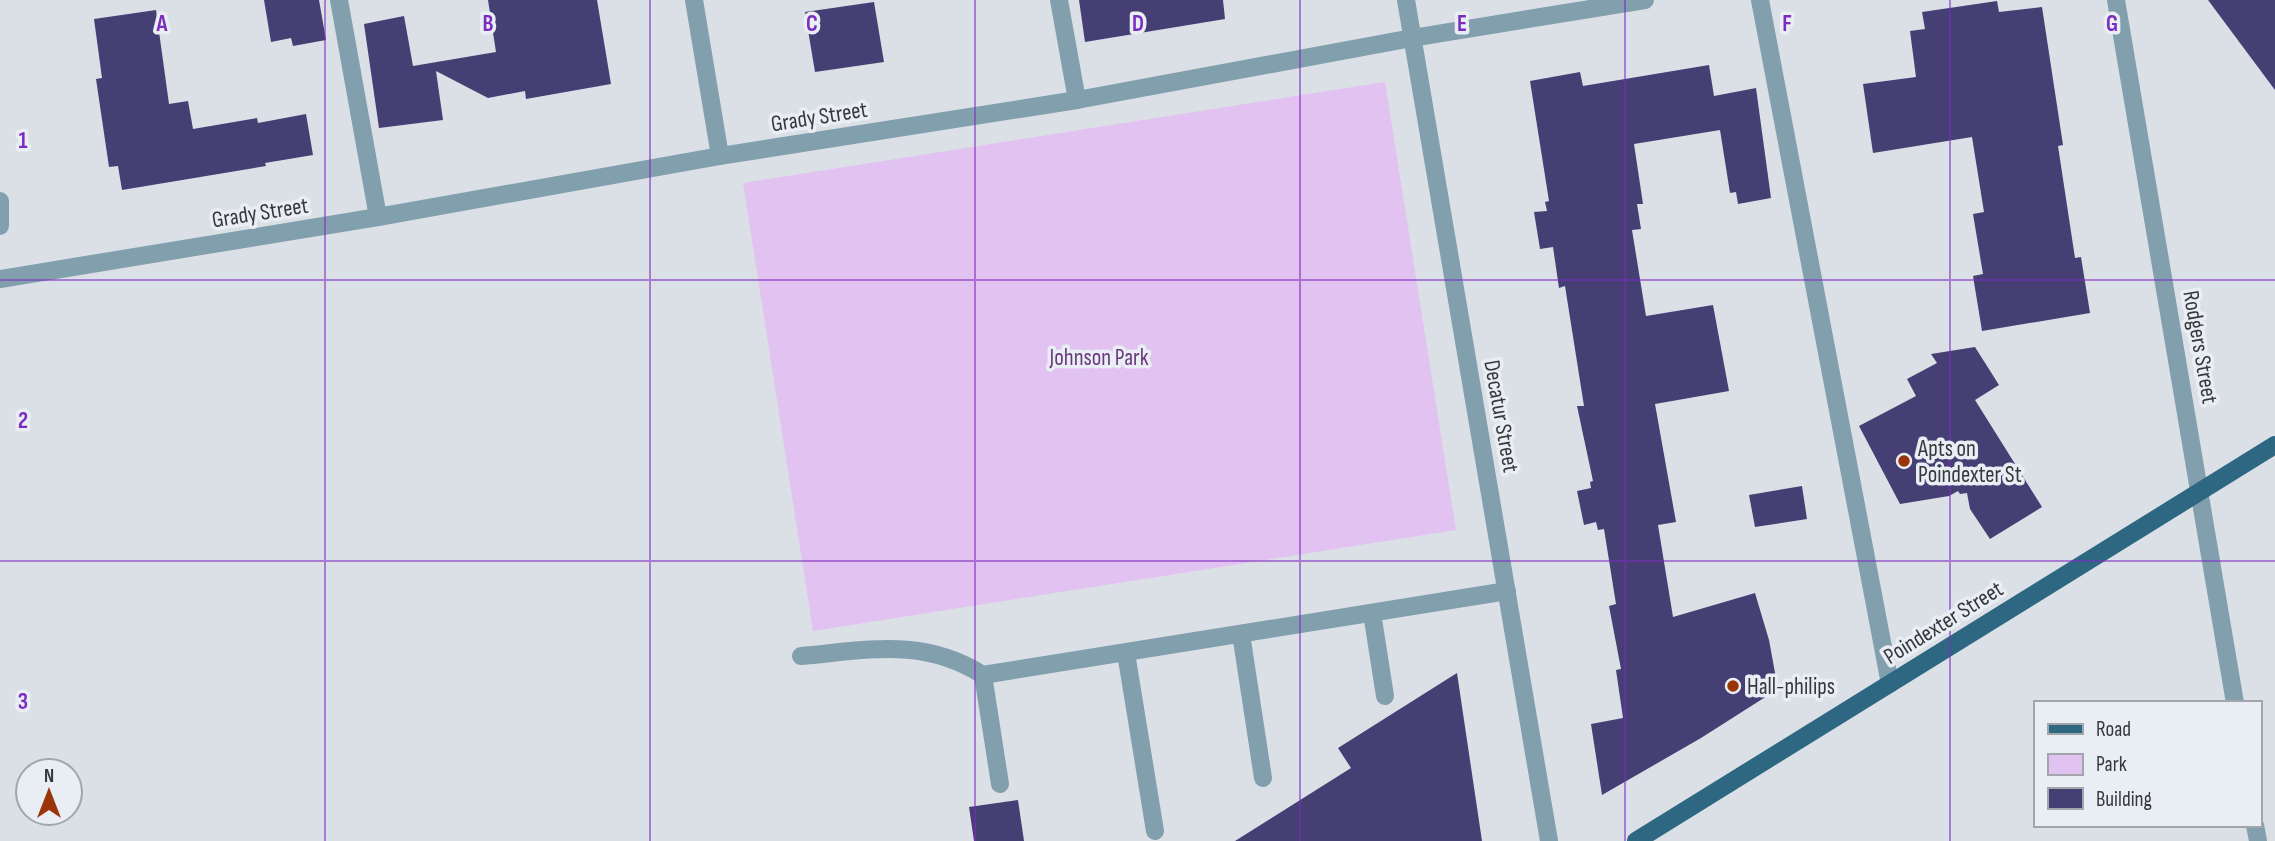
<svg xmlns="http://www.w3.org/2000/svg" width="2275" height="841" viewBox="0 0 2275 841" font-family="'Sofia Sans Condensed',sans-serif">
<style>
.green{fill:#e2c2f0}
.building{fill:#453f74}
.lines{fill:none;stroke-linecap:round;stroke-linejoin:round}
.service{stroke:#829fae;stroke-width:18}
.minor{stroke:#829fae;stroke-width:18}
.tertiary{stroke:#829fae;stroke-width:18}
.primary{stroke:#2d6782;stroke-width:18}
.grid{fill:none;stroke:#7b2cbf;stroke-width:2;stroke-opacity:0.55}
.poi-dot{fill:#9a3509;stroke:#e9edf4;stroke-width:2.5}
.labels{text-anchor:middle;stroke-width:7;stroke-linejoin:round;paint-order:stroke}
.street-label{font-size:23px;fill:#37383b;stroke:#e9edf4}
.park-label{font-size:23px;fill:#69397c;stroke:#e9edf4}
.poi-label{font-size:23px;fill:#37383b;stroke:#e9edf4;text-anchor:start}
.grid-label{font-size:23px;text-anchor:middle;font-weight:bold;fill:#7b2cbf;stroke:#e9edf4;stroke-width:7;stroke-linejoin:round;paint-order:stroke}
</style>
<rect width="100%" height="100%" fill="#dbe0e6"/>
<polygon class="green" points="1385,82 1456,530 813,631 743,183"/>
<g class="building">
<polygon points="264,0 319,0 326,40 293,46 291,38 271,42"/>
<polygon points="488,0 597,0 611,84 526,99 525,91 488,98 436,71 443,120 379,128 364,24 404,16 413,66 496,52"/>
<polygon points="1079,0 1223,0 1225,19 1085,42"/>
<polygon points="2208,0 2275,0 2275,90"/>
<polygon points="1997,1 1999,12 2042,7 2063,145 2058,146 2075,258 2081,257 2090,313 1982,331 1973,276 1983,274 1973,214 1984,212 1972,137 1873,153 1863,84 1916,77 1910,31 1925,29 1922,12"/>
<polygon points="874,2 884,62 815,72 805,12"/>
<polygon points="156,10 169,104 188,101 193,129 257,118 258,123 306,114 313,155 265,163 266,166 122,190 118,166 109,167 96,79 102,78 94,19"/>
<polygon points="1709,65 1714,96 1756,88 1771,198 1738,204 1736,192 1730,193 1720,130 1634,144 1643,204 1637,204 1641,229 1632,230 1646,316 1713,305 1729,391 1655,404 1676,522 1658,525 1673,617 1755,593 1769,640 1778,689 1701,738 1602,795 1591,724 1623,718 1616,670 1621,669 1609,606 1616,604 1604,529 1598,530 1596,522 1584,525 1577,491 1591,488 1590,482 1593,481 1577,406 1584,406 1565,286 1559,288 1553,247 1540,249 1534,212 1547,211 1545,202 1549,201 1530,81 1580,72 1583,86"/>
<polygon points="1975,347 1999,385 1975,400 2042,507 1990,539 1970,509 1967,493 1960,494 1958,491 1949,496 1900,504 1859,426 1916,396 1907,379 1937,363 1931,354"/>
<polygon points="1802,486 1807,519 1755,527 1749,495"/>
<polygon points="1457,673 1482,841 1235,841 1351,768 1338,748"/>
<polygon points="1018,800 1024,841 974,841 969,807"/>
</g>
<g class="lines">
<g class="service">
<polyline points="339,0 378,217"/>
<polyline points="1059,0 1077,100"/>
<polyline points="1760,0 1890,684"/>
<polyline points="1372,613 1385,696"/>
<polyline points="1241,634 1263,778"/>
<polyline points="1126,653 1155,831"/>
<path d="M801 656C869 650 923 637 983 675L1507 591"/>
<polyline points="983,675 1000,784"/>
</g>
<g class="minor">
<polyline points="694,0 720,156"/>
<polyline points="1406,0 1549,841"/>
<polyline points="2116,0 2235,703"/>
<polyline points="0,279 378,217 720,156 1077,100 1412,38 1645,0"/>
<polyline points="2255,825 2258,841"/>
</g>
<polyline class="tertiary" points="0,201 0,226"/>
<polyline class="primary" points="1636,841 2275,445"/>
</g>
<path class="grid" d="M325 0V841M650 0V841M975 0V841M1300 0V841M1625 0V841M1950 0V841M0 280H2275M0 561H2275"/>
<g class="poi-dot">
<circle cx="1904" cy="461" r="7"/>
<circle cx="1733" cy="686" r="7"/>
</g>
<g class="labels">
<g class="street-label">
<text transform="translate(819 116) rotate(-9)" y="8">Grady Street</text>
<text transform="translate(260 212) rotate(-9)" y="8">Grady Street</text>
<text transform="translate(2201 347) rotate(80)" y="8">Rodgers Street</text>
<text transform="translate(1502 416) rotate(80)" y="8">Decatur Street</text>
<text transform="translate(1943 622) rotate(-32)" y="8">Poindexter Street</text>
</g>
<g class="park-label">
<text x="1099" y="365">Johnson Park</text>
</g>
<g class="poi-label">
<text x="1918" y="456">Apts on<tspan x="1918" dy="26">Poindexter St</tspan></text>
<text x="1747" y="694">Hall-philips</text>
</g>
</g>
<g class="grid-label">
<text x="162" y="31">A</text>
<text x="488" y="31">B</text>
<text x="812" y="31">C</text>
<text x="1138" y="31">D</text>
<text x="1462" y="31">E</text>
<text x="1787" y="31">F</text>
<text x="2112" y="31">G</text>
<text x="23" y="148">1</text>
<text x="23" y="428">2</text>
<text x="23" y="709">3</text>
</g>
<rect x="2034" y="701" width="228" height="126" fill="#e9edf4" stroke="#a2a5aa" stroke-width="2"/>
<rect x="2048" y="724" width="35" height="10" fill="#2d6782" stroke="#a2a5aa" stroke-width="2"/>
<text x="2096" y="736" font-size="21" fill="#37383b">Road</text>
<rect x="2048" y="754" width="35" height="21" fill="#e2c2f0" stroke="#a2a5aa" stroke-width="2"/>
<text x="2096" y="771" font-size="21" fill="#37383b">Park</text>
<rect x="2048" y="788" width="35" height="21" fill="#453f74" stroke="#a2a5aa" stroke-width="2"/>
<text x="2096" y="806" font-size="21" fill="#37383b">Building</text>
<g transform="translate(49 792)"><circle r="33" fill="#e9edf4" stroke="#a2a5aa" stroke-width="2"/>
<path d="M0-5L12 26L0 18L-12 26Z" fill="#9a3509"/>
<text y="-10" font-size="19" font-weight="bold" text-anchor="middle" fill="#37383b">N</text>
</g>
</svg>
